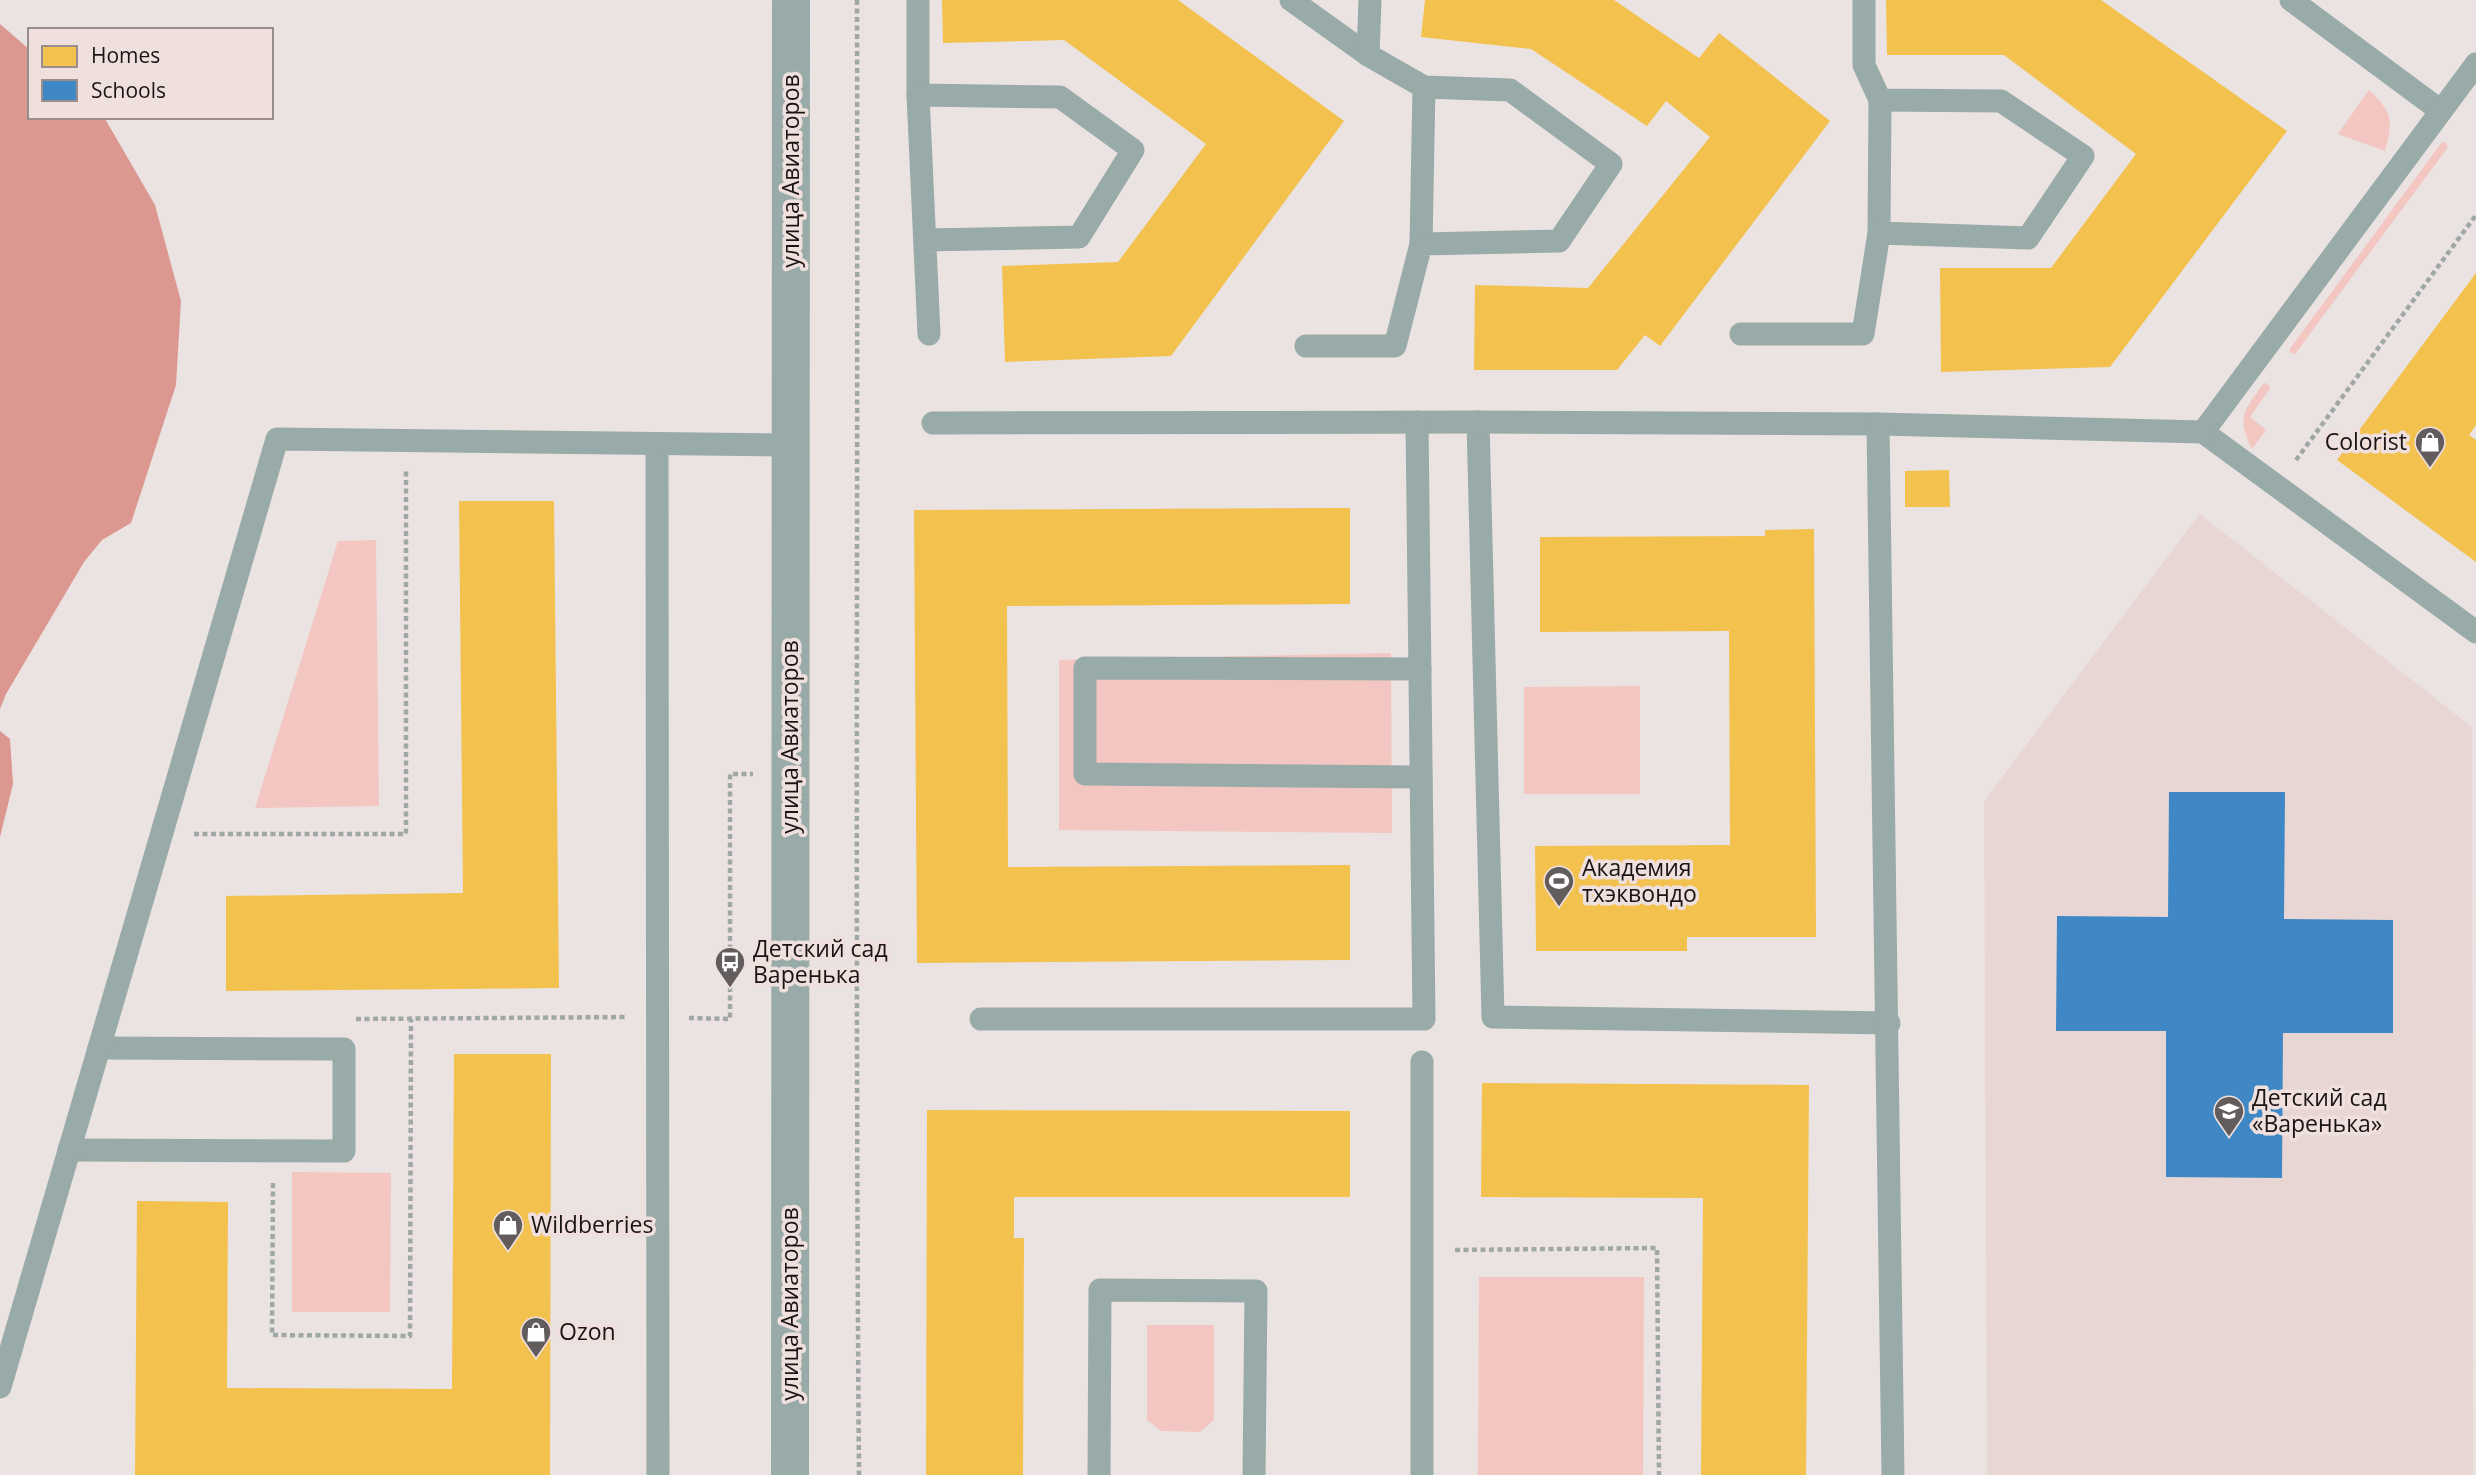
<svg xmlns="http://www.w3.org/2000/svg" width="2476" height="1475" viewBox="0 0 2476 1475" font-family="'Open Sans',sans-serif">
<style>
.built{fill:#e7d6d4}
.green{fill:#f3c6c1}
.water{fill:#db9790}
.homes{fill:#f2c14e}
.schools{fill:#3f88c5}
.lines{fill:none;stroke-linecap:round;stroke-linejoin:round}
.path{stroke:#9fa8a6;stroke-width:4.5;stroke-dasharray:5 3.5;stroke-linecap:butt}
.lane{stroke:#99aba8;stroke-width:23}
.street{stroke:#99aba8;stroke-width:38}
.labels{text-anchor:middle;stroke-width:7;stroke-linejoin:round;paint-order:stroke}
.street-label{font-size:23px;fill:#1a1414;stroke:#efe0de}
.poi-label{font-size:23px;fill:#1a1414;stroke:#efe0de;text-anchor:start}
</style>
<rect width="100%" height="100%" fill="#ebe3e2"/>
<polygon class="built" points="2200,514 2472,727 2473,1475 1987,1475 1984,801"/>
<g class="green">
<path d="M2369 90C2393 113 2393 119 2385 151L2338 134Z"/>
<polygon points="2442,142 2446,143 2448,147 2295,354 2291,353 2289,350"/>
<path d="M2264 383 2268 384 2270 388 2250 417 2266 430 2252 449C2236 416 2244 411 2264 383Z"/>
<polygon points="376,540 379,806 255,808 338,541"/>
<polygon points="1391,653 1392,833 1059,830 1059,660"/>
<polygon points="1640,686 1640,794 1524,794 1524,687"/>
<polygon points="292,1172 391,1173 390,1312 292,1312"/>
<polygon points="1479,1277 1644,1277 1643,1475 1478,1475"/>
<polygon points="1147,1325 1214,1325 1214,1420 1200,1432 1161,1431 1147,1420"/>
</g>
<g class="water">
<polygon points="0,24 30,50 30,117 104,117 155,205 181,301 176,385 131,523 102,540 84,562 6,694 0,709"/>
<polygon points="0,731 10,739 13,784 0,837"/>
</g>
<g class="homes">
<polygon points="942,0 1178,0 1344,121 1171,356 1005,362 1002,266 1118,262 1206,144 1064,40 943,43"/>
<polygon points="1425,0 1614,0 1699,58 1719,33 1830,121 1660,346 1645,335 1617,370 1474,370 1475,285 1588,288 1710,137 1666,101 1647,126 1531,49 1421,37"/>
<polygon points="1886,0 2101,0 2287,131 2110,367 1941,372 1940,268 2051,268 2136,154 2004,55 1887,55"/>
<polygon points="2476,273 2476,425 2469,435 2476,440 2476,562 2337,460"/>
<polygon points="1949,470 1950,507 1905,507 1905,471"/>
<polygon points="459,501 554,501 559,988 226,991 226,896 463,893"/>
<polygon points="1350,508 1350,604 1007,606 1008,867 1350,865 1350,960 917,963 914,510"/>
<polygon points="1814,529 1816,937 1687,937 1687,951 1536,951 1535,846 1730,845 1729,631 1540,632 1540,537 1765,536 1765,530"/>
<polygon points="454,1054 551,1054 550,1475 135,1475 137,1201 228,1202 227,1388 452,1389"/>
<polygon points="1482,1083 1809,1085 1806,1475 1701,1475 1703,1198 1481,1197"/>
<polygon points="927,1110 1350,1111 1350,1197 1014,1197 1014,1238 1024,1238 1023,1475 926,1475"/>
</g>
<polygon class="schools" points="2169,792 2285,792 2284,919 2393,920 2393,1033 2283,1033 2282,1178 2166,1177 2166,1031 2056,1031 2057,916 2168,917"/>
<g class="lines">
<g class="path">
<path d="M857 0C858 492 855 983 859 1475"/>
<polyline points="2296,460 2476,215"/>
<polyline points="194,834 406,834 406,470"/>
<polyline points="689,1018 730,1019 730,774 753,774"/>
<polyline points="356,1019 628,1017"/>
<polyline points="273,1183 272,1335 410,1336 411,1019"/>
<polyline points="1455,1250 1657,1248 1659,1475"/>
</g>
<g class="lane">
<polyline points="918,0 918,95"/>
<polyline points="1291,0 1368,55"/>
<polyline points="2291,0 2441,111"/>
<polyline points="2476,64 2203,432 2476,632"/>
<polyline points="1879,233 1880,100"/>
<polyline points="925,240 1079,237 1133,150 1060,97 918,95 929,334"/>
<polyline points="1421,244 1424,87"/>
<polyline points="1741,334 1863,334 1879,233 2028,238 2083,156 2001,101 1880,100 1864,65 1864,0"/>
<polyline points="1306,346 1395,346 1421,244 1559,241 1611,164 1510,90 1424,87 1368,55 1370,0"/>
<polyline points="1478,422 1493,1017 1889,1023"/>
<polyline points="933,423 1478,422 1878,424 2203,432"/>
<polyline points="1878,424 1893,1475"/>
<polyline points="657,445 658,1475"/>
<polyline points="1420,669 1085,668 1085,774 1421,777"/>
<polyline points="981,1019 1424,1019 1417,422"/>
<polyline points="69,1150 344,1151 344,1049 99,1048"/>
<polyline points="0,1387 277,439 790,445"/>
<polyline points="1099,1475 1100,1290 1256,1291 1254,1475"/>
<polyline points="1422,1475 1422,1062"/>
</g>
<polyline class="street" points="790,1475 791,0"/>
</g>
<defs>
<g id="shop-pin" transform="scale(1.575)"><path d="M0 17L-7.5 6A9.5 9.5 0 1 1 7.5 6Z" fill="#635c5c" stroke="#efe0de"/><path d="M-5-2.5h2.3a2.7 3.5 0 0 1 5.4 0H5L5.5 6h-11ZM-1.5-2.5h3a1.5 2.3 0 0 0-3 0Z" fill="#fff"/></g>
<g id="stadium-pin" transform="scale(1.575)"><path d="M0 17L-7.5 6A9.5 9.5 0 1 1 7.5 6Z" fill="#635c5c" stroke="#efe0de"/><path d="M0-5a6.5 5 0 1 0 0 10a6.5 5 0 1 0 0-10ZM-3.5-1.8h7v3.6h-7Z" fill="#fff"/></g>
<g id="bus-pin" transform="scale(1.575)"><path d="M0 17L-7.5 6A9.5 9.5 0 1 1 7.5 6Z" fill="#635c5c" stroke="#efe0de"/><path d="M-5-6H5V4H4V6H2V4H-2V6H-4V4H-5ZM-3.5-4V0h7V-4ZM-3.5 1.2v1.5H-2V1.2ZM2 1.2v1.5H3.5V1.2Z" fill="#fff"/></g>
<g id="school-pin" transform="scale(1.575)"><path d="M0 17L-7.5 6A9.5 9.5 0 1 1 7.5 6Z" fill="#635c5c" stroke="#efe0de"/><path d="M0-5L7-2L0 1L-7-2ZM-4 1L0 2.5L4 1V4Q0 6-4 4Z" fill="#fff"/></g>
</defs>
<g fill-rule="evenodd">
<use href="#shop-pin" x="2430" y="442"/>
<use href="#stadium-pin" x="1559" y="881"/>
<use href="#bus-pin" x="730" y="962"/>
<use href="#school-pin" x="2229" y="1111"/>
<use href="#shop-pin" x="508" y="1225"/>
<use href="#shop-pin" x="536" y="1332"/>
</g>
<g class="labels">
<g class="street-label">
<text transform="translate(791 171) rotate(-90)" y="8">улица Авиаторов</text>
<text transform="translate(790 737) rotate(-90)" y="8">улица Авиаторов</text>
<text transform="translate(790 1304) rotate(-90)" y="8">улица Авиаторов</text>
</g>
<g class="poi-label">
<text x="2407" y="450" text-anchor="end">Сolorist</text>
<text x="1582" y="876">Академия<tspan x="1582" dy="26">тхэквондо</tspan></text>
<text x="753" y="957">Детский сад<tspan x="753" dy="26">Варенька</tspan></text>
<text x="2252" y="1106">Детский сад<tspan x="2252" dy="26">«Варенька»</tspan></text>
<text x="531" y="1233">Wildberries</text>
<text x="559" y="1340">Ozon</text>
</g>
</g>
<rect x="28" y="28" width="245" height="91" fill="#efe0de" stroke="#9a8e8d" stroke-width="2"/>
<rect x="42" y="46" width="35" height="21" fill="#f2c14e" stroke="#9a8e8d" stroke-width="2"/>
<text x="91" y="63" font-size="21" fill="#1a1414">Homes</text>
<rect x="42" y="80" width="35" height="21" fill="#3f88c5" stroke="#9a8e8d" stroke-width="2"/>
<text x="91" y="98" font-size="21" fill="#1a1414">Schools</text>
</svg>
